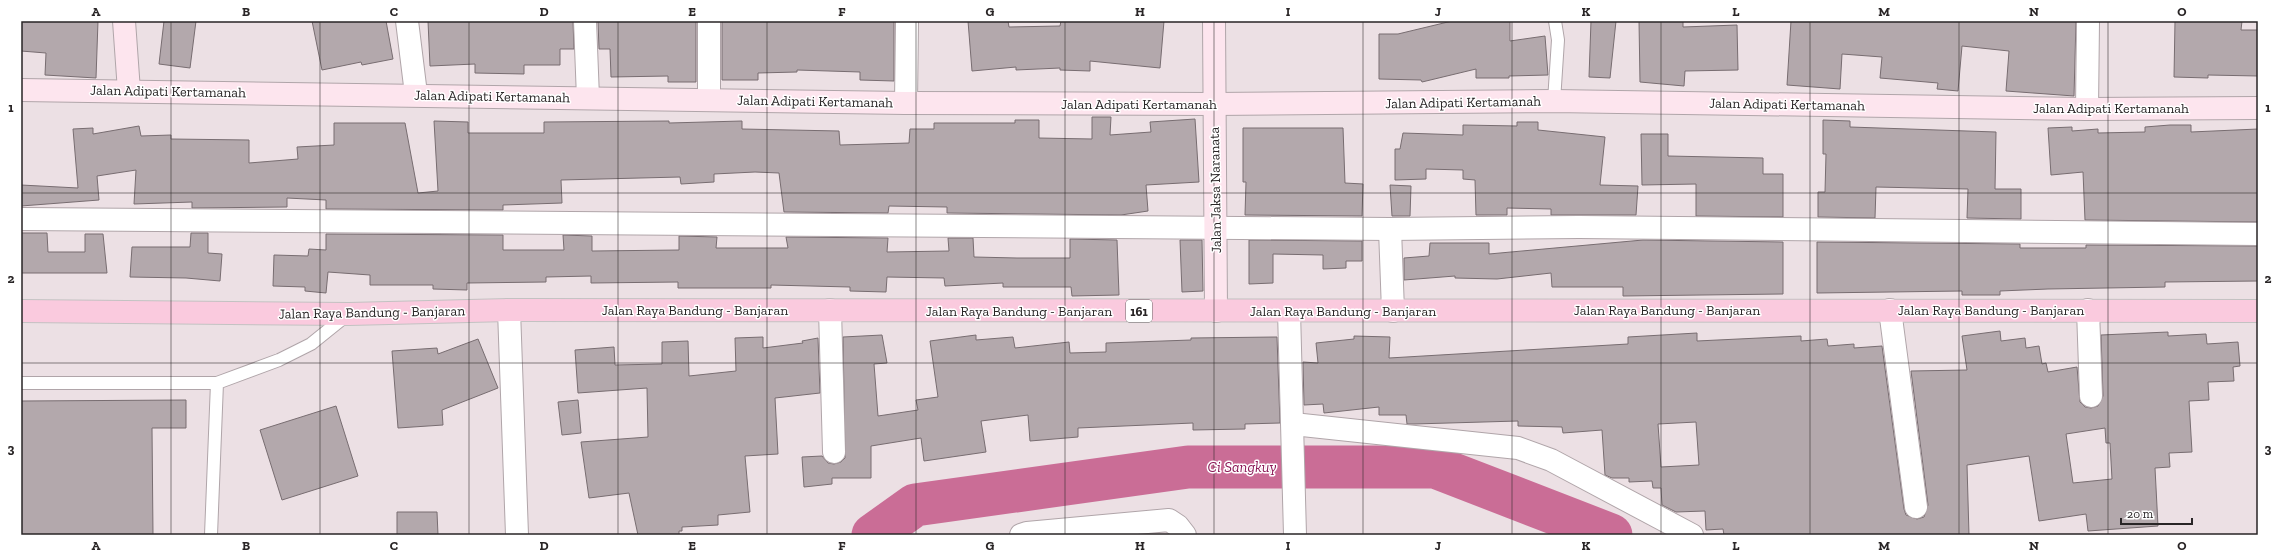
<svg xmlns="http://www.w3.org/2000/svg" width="2279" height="556" viewBox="0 0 2279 556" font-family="'Zilla Slab',serif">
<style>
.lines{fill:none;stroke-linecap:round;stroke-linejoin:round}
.river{stroke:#ca6d96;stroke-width:43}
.building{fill:#b3a8ac;stroke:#786d71;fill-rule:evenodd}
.service-casing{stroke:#b0a5a9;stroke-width:14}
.minor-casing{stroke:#b0a5a9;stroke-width:24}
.secondary-casing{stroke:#b0a5a9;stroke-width:24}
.primary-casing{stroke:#c3c2c2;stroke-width:24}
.service{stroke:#fff;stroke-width:12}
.minor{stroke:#fff;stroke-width:22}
.secondary{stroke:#fde5ee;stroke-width:22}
.primary{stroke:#facade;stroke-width:22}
.grid{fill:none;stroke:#292526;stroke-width:1;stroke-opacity:0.55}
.labels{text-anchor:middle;stroke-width:3;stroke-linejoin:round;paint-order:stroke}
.shield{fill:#fff;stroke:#696667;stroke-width:1}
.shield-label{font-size:13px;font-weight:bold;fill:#292526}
.street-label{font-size:14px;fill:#292526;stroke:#fff}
.water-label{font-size:15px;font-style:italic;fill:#8b1957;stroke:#fff}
.neatline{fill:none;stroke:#292526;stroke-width:1.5}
.grid-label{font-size:13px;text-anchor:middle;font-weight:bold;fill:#292526}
</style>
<rect width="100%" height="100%" fill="#ece0e4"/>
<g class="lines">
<polyline class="river" points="873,535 915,505 1188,467 1435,467 1611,535"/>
</g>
<g class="building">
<polygon points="21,21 98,21 96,78 45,75 46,53 21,51"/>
<polygon points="164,21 196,21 190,68 159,64"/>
<polygon points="312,21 386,21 393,59 362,65 361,62 322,70"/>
<polygon points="428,21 573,21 574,49 560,49 560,65 524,65 524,74 475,73 475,64 430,66"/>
<polygon points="598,21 696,21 696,82 668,82 668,76 611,77 610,49 599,49"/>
<polygon points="722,21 894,21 894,81 860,80 860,72 797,70 797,72 758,73 758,80 722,80"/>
<polygon points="968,21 1008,21 1009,27 1060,26 1061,21 1164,21 1160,68 1090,61 1090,71 1060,70 1060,68 1016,70 1016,67 972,71"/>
<polygon points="1452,21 1510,21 1510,41 1545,36 1548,75 1509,76 1509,78 1476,78 1476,69 1422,82 1421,80 1379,79 1379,34 1398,34"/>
<polygon points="1591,21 1616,21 1610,78 1589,77"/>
<polygon points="1639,21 1683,21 1683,27 1737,25 1738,70 1685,71 1684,86 1640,82"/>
<polygon points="1791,21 2076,21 2074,96 2006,91 2009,51 1962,46 1958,91 1937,89 1938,83 1880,78 1882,57 1842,54 1840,89 1787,85"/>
<polygon points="2175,21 2242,21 2241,30 2258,30 2258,76 2208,75 2208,78 2174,77"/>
<polygon points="1092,117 1111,117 1110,135 1151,132 1150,122 1195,119 1199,182 1146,185 1148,211 1121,215 947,213 947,207 889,206 888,213 784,212 779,173 755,172 714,174 714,182 681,184 680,177 561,180 562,203 503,205 503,210 326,209 326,200 287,198 287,207 192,208 192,202 134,204 136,170 97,176 99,200 21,206 21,185 78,188 73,129 93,128 93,134 139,126 141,136 171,135 171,139 249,140 249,163 298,159 297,147 334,145 334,123 405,123 418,193 438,191 434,121 468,122 468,133 544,133 544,122 669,121 669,123 742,121 742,129 839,131 840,145 909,143 910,129 934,129 934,123 1015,123 1015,120 1039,120 1039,138 1092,139"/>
<polygon points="1823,120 1850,121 1850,127 1996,132 1995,189 2021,189 2021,219 1967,218 1968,189 1876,187 1875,218 1818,217 1818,192 1825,192 1826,154 1823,154"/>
<polygon points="1517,122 1538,122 1538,130 1605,137 1600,185 1638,186 1636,215 1551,215 1551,209 1507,208 1507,215 1476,215 1475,180 1463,179 1463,170 1426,169 1426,179 1395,180 1395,149 1400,149 1403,133 1463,135 1463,125 1517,126"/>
<polygon points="2170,125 2191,125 2191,132 2258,129 2258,222 2085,220 2083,172 2051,175 2048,128 2072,127 2072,131 2098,129 2098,133 2145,132 2145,127"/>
<polygon points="1243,128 1343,128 1345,183 1363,184 1362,216 1245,215 1246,182 1243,182"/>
<polygon points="1641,134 1668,134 1668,156 1763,158 1763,174 1783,174 1783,217 1696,216 1696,184 1642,185"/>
<polygon points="1390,185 1411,186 1410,216 1392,216"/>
<polygon points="21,233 47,233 48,252 85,252 85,234 103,234 107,273 21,273"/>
<polygon points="191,233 208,233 208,253 222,254 220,281 186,278 130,277 132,247 190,247"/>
<polygon points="326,234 503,235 503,250 564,250 563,235 592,236 592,251 679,250 679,236 717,237 716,248 788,248 786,237 888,238 887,252 949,251 948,238 973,238 974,257 1017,258 1070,258 1070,239 1117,240 1119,295 1072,296 1071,287 1003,287 1003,283 945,286 944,278 887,277 886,292 850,291 850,287 771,285 771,288 678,288 678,282 591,283 591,276 546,277 546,282 467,283 467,290 433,289 433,285 370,285 370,275 328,272 326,293 305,291 305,287 273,286 274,255 308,256 309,249 326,250"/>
<polygon points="1180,240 1202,240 1203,291 1182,292"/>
<polygon points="1249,240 1362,241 1362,261 1346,261 1346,268 1323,269 1323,255 1273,254 1273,283 1249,284"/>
<polygon points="1643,240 1783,242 1783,294 1623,296 1623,287 1552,287 1551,273 1497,279 1455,278 1455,276 1404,280 1404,258 1429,256 1430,243 1489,243 1489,254"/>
<polygon points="1817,242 2020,244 2020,248 2086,248 2086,245 2258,246 2258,281 2165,282 2165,287 2048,289 2000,291 2000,295 1962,295 1962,291 1817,293"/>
<path d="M2000 331 2001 341 2025 338 2026 348 2039 346 2042 364 2046 363 2048 372 2077 367 2080 402 2085 407 2091 408 2098 406 2103 396 2101 335 2168 332V336L2206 334 2207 344 2238 342 2240 366 2233 367 2234 381 2208 382 2209 400 2189 401 2192 452 2169 453 2170 467 2155 468 2158 526 2088 531 2086 514 2039 521 2029 456 1967 465 1969 535H1724L1723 529 1706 530 1705 511 1676 512 1662 505 1661 488H1653L1652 481 1629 482V478H1612L1605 475 1602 430 1563 433 1562 427 1518 426V421L1414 424H1407L1406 415H1379V407L1324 413 1323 404 1304 405 1303 362 1318 363 1316 343 1354 339V336L1390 337 1389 358 1628 344V337L1697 333V341L1801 336V341L1827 339 1828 346 1854 344V348L1882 346 1904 509 1906 515 1917 519 1924 517 1928 505 1911 371 1967 370 1962 336ZM1696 422 1699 465 1661 467 1658 424ZM2105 428 2106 443H2110L2112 479 2073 483 2066 434Z"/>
<polygon points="882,335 887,363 874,364 878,416 918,410 916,400 938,397 930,341 976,335 976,340 1013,337 1015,348 1069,342 1070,353 1106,352 1106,343 1191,340 1191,338 1277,337 1280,423 1245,424 1245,429 1193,430 1193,423 1078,428 1078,437 1030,441 1028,415 981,421 986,452 924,461 921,438 871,446 871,478 832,478 832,484 804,487 802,457 822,456 828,463 834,464 841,462 845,458 843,337"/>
<polygon points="763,337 763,348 803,343 802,341 818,338 820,393 775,398 778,454 745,456 750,512 718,515 718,525 682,527 682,531 679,531 679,535 638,535 629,493 589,498 581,442 648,437 647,388 578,393 575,350 614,347 615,365 662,364 662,342 688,341 689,376 736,371 735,338"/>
<polygon points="478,339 498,388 442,410 443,425 398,428 392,351 437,348 438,354"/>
<polygon points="186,400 186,428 152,428 153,535 21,535 21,401"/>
<polygon points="578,400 581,433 562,435 558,402"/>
<polygon points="336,406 358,476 282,500 260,430"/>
<polygon points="397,512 437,512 438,535 397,535"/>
</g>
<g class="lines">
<g class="service-casing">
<g id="service">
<polyline points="1554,101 1558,40 1555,21"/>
<polyline points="21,383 217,383"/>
<polyline points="211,535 217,383 279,360 311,344 347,315"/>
</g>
</g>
<g class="minor-casing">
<g id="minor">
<polyline points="407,21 416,94"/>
<polyline points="585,21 588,98"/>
<polyline points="709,21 709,99"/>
<polyline points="906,103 907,21"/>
<polyline points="2087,109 2088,21"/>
<polyline points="21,219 1390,229 1579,227 2258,234"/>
<polyline points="1390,229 1393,311"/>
<polyline points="509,310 517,535"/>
<polyline points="830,310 834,452"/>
<polyline points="1890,310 1916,507"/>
<polyline points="2088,310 2091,396"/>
<polyline points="1289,311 1295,535"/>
<polyline points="1293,424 1518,448 1551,460 1692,535"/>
<polyline points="1021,535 1027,533 1169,520 1178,526 1185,535"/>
</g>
</g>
<g class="secondary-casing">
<g id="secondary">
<polyline points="124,21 129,91"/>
<polyline points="1214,21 1216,311"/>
<polyline points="21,90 906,103 1214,104 1554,101 2087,109 2258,108"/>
</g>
</g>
<g class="primary-casing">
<polyline id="primary" points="21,311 349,314 509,310 2258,311"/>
</g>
<use href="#service" class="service"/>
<use href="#minor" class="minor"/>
<use href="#secondary" class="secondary"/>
<use href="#primary" class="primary"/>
</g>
<path class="grid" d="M171 21V535M320 21V535M469 21V535M618 21V535M767 21V535M916 21V535M1065 21V535M1214 21V535M1363 21V535M1512 21V535M1661 21V535M1810 21V535M1959 21V535M2108 21V535M21 193H2258M21 363H2258"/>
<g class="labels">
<rect class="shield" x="1126" y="300" width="26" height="22" rx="3"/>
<g class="shield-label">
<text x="1139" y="316">161</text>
</g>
<g class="street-label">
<text transform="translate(168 91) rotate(1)" y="5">Jalan Adipati Kertamanah</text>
<text transform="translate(492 96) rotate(1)" y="5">Jalan Adipati Kertamanah</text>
<text transform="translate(815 101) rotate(1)" y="5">Jalan Adipati Kertamanah</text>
<text transform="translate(1463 102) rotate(-1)" y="5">Jalan Adipati Kertamanah</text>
<text x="1139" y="109">Jalan Adipati Kertamanah</text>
<text transform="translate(1787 104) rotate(1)" y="5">Jalan Adipati Kertamanah</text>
<text x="2111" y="113">Jalan Adipati Kertamanah</text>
<text transform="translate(1215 190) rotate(-91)" y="5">Jalan Jaksa Naranata</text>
<text x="695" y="315">Jalan Raya Bandung - Banjaran</text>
<text x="1667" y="315">Jalan Raya Bandung - Banjaran</text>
<text x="1991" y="315">Jalan Raya Bandung - Banjaran</text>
<text x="1019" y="316">Jalan Raya Bandung - Banjaran</text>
<text x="1343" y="316">Jalan Raya Bandung - Banjaran</text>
<text transform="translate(372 312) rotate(-1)" y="5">Jalan Raya Bandung - Banjaran</text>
</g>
<g class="water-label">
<text x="1242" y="472">Ci Sangkuy</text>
</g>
</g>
<rect width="2279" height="556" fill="none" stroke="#ffffff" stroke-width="44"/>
<path d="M2121 518v6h71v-6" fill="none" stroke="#292526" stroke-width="2"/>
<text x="2127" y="518" font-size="12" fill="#292526" stroke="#ffffff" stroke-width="3" paint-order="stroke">20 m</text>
<rect x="22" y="22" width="2235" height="512" class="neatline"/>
<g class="grid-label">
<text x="96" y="16">A</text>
<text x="246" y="16">B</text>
<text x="394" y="16">C</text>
<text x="544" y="16">D</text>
<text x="692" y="16">E</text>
<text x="842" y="16">F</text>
<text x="990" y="16">G</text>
<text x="1140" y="16">H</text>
<text x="1288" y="16">I</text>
<text x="1438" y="16">J</text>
<text x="1586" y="16">K</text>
<text x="1736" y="16">L</text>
<text x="1884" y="16">M</text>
<text x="2034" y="16">N</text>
<text x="2182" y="16">O</text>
<text x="11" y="112">1</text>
<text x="2268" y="112">1</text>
<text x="11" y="283">2</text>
<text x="2268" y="283">2</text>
<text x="11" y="453">3</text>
<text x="2268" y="453">3</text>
<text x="96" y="550">A</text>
<text x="246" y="550">B</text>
<text x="394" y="550">C</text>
<text x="544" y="550">D</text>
<text x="692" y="550">E</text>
<text x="842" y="550">F</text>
<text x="990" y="550">G</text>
<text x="1140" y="550">H</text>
<text x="1288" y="550">I</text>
<text x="1438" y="550">J</text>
<text x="1586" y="550">K</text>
<text x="1736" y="550">L</text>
<text x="1884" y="550">M</text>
<text x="2034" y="550">N</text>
<text x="2182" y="550">O</text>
</g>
</svg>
